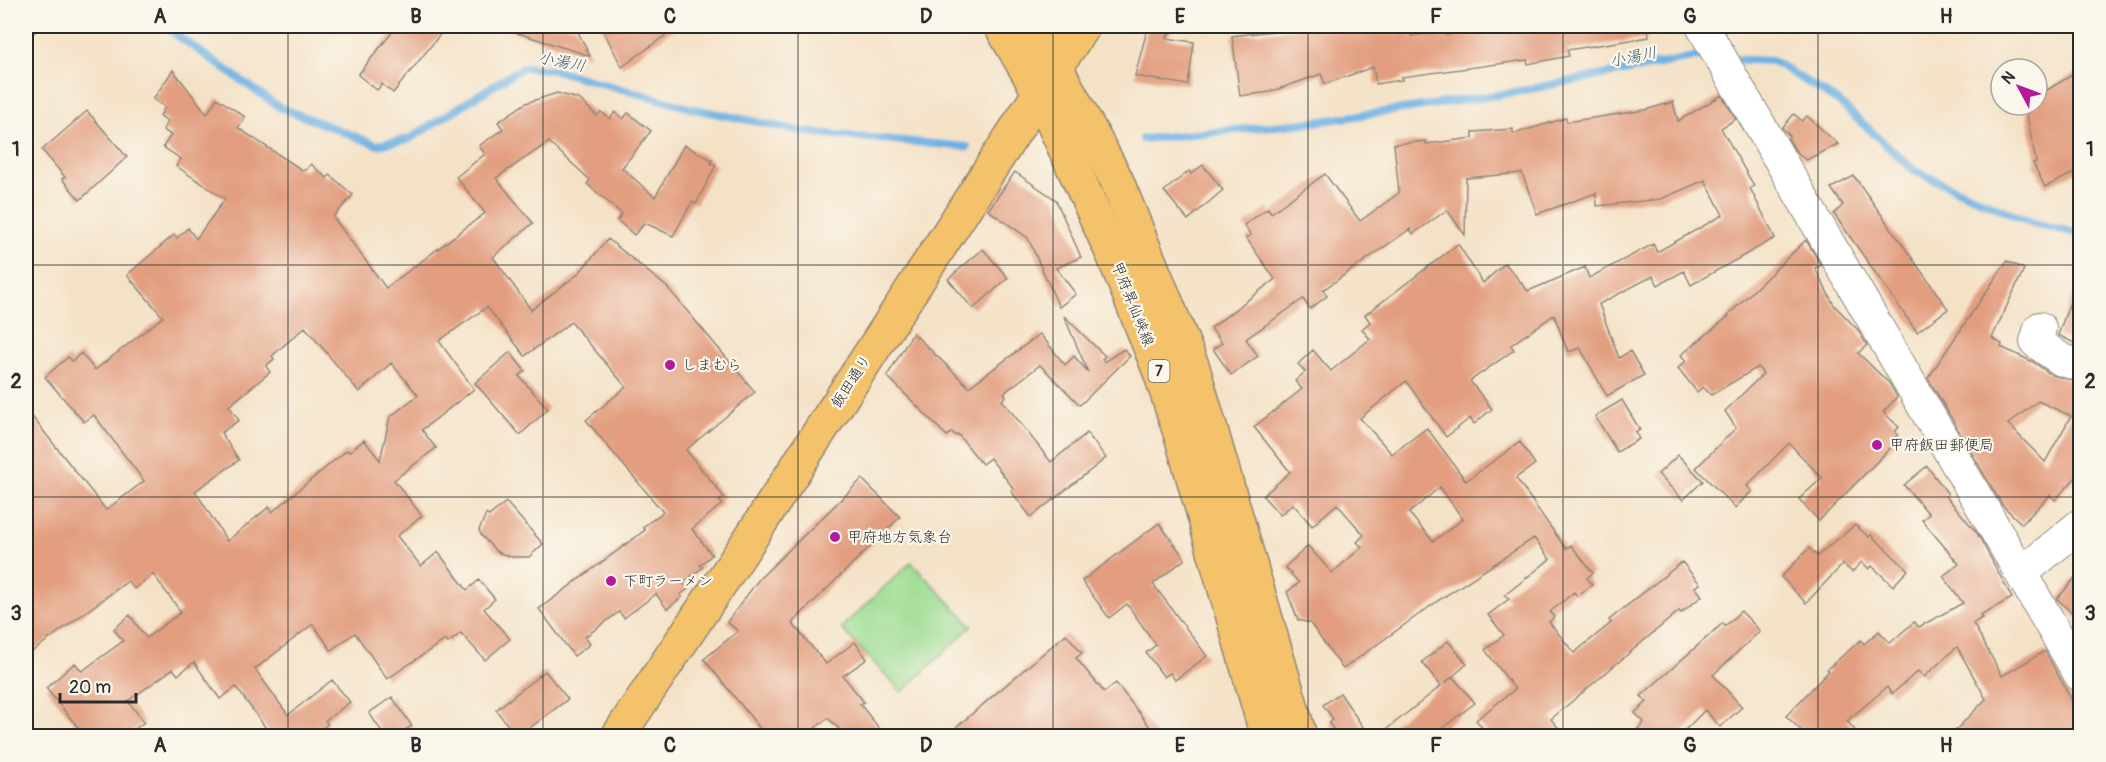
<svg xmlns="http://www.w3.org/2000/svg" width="2106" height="762" viewBox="0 0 2106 762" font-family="Pangolin,'Klee One',sans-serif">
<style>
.green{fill:#9cdc92;stroke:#64845e;stroke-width:1.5}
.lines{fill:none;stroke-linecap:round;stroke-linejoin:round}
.stream{stroke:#6cb0e2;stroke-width:8}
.building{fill:#e29e7f;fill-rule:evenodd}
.minor-casing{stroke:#908679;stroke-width:34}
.major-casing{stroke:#908679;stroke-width:36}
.minor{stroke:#fff;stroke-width:32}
.major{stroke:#f3c26a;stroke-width:33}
.rail-casing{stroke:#2b2b2b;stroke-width:7}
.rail{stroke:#fbf7ec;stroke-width:4.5;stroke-dasharray:14;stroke-linecap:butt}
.grid{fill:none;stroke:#2b2b2b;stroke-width:1.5;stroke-opacity:0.55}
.poi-dot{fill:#b5179e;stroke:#fbf7ec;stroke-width:2}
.labels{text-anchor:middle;stroke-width:4.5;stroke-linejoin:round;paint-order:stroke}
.shield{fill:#fbf7ec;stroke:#696865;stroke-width:1.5}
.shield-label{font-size:14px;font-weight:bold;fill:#2b2b2b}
.street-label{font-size:15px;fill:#2b2b2b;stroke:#fbf7ec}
.poi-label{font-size:15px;fill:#2b2b2b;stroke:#fbf7ec;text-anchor:start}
.water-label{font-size:16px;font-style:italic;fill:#425a6b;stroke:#fbf7ec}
.neatline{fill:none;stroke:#2b2b2b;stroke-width:2}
.grid-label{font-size:20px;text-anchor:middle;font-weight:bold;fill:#2b2b2b}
</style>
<rect width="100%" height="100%" fill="#fbf7ec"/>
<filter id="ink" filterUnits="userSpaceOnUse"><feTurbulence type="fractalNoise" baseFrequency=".0167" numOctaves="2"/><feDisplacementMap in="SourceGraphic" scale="12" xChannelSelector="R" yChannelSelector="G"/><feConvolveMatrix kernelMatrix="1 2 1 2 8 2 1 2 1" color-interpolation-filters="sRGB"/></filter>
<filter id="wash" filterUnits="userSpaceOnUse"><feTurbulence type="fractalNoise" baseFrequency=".008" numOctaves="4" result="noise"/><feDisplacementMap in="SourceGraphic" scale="24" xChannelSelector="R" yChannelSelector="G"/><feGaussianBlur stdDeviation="1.35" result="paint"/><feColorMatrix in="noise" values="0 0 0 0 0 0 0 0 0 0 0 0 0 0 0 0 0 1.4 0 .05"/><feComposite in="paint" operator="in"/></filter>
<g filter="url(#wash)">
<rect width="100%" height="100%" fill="#f4e2c7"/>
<polygon class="green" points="911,562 972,626 902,692 841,628"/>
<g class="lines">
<g class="stream">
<polyline points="164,26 279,107 377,145 409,139 523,67 554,70 690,108 805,132 967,147"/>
<polyline points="1729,59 1773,61 1839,102 1915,171 2033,223 2080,234"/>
<polyline points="1143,139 1315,122 1504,94 1696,57 1711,58"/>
</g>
</g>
<g id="blocks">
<g class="building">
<polygon points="397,26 447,26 393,93 382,84 377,90 358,75"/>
<polygon points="509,26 575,26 590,56 508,30"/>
<polygon points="601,26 678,26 622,67"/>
<polygon points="1148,26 1176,26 1166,38 1194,42 1188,85 1135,76"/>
<polygon points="1295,26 1397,26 1398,35 1411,33 1411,36 1445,31 1446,35 1502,26 1503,31 1535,26 1648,26 1649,37 1567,50 1569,56 1528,64 1527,60 1401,77 1402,80 1376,84 1373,67 1325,84 1321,74 1270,92 1240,96 1232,36 1296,28"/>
<path d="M173 70 207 114 217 98 245 117 238 128 302 170H306L311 164 327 178 330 175 353 195 333 217 386 288 485 213 456 177 485 154 479 146 503 129 498 122 526 103 557 93 579 99 597 116 601 112 610 119 615 112 623 119 628 113 651 131 622 168 655 197 684 145 712 160 711 163 716 165 696 204 692 202 673 236 645 223 634 235 617 220 622 214 587 184 590 180 549 142 496 178 533 223 493 257 531 310 578 274 608 239 668 288 755 392 686 450 724 497 719 501 722 504 692 529 712 555 700 565 703 567 683 583 688 589 680 595 682 597 667 609 656 594 624 618 619 612 585 637 590 644 574 656 539 609 645 530 643 527 663 512 586 420 626 387 571 322 525 356 487 307 439 341 474 389 422 430 436 448 394 480 422 516 397 536 421 566 438 552 467 590 479 580 495 599 484 609 510 639 485 660 461 633 448 643 445 640 387 679 355 633 331 650 313 624 255 669 288 715 332 680 350 702 325 721 328 724 312 736H260L268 731 236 687 220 699 194 662 178 675 173 669 128 701 144 722 126 736H85L46 688 75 663 82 671 123 641 114 629 130 615 146 638 181 612 153 574 134 589 128 581 26 656V409L106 510 144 481 94 415 84 422 45 377 68 357 72 361 81 353 95 370 163 317 127 275 174 235 177 238 188 228 196 239 225 199 176 166 181 159 163 147 171 135 163 130 168 121 160 116 165 107 153 99ZM305 327 359 392 391 363 418 395 390 417 380 460 364 440 349 452 347 450 272 512 269 507 227 541 195 491 239 460 221 433 239 420 229 406 270 372 266 366 274 359 272 356Z"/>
<polygon points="2080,70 2080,170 2045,187 2033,163 2036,162 2025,105 2037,105 2037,96"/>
<path d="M1722 95 1736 119 1721 128 1754 186 1750 188 1775 238 1691 285 1684 271 1658 285 1653 276 1599 304 1619 358 1630 351 1644 375 1607 396 1580 348 1568 352 1554 315 1511 345 1514 350 1470 381 1492 409 1474 424 1470 418 1446 437 1406 381 1360 418 1392 454 1427 428 1466 481 1520 442 1535 464 1516 478 1566 549 1571 545 1593 573 1587 578 1592 585 1577 596 1574 592 1550 612 1554 617 1549 622 1574 653 1611 623 1609 620 1682 562 1700 584 1695 587 1702 596 1681 613 1679 611 1551 719 1565 736H1489L1476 720 1515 689 1485 650 1504 635 1488 615 1509 599 1505 595 1550 559 1534 538 1439 600 1343 669 1310 623 1298 620 1287 592 1299 583 1285 567 1308 546 1332 573 1362 547 1357 542 1364 535 1337 504 1312 526 1293 504 1280 515 1263 496 1290 472 1254 427 1302 389 1295 381 1305 372 1298 364 1313 350 1331 371 1370 339 1362 329 1370 322 1365 315 1458 244 1483 283 1505 263 1528 291 1585 267 1589 278 1653 244 1657 252 1723 215 1705 180 1661 199 1597 206 1596 193 1537 214 1522 173 1466 178 1465 235 1447 210 1413 234 1410 229 1323 290 1327 296 1310 309 1303 299 1246 339 1258 356 1231 375 1213 349 1222 343 1211 328 1275 279 1246 238 1251 235 1244 225 1268 208 1271 213 1325 174 1360 221 1399 193 1394 144 1426 141V144L1473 138V132L1513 129V134L1566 118 1567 122 1645 110 1673 102 1678 121ZM1440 487 1463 519 1433 541 1409 513Z"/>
<polygon points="87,111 127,157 80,200 62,179 65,177 42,150"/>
<polygon points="1794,114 1802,121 1807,116 1838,144 1806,160 1795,150 1788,138 1790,136 1782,128"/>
<polygon points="1203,165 1223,190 1188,220 1164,191 1189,171 1191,174"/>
<polygon points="1015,172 1056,200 1081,257 1056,268 1076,294 1059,307 1028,238 988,210"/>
<polygon points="1854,176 1948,309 1917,332 1834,214 1843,205 1831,188"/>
<polygon points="1806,240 1821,265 1815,268 1834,305 1858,330 1867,345 1858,353 1889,383 1897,397 1883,412 1899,427 1895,432 1898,435 1894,439 1897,441 1819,521 1799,499 1822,478 1789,443 1747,486 1752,491 1735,508 1696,468 1736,428 1725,411 1763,374 1758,367 1711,395 1703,387 1697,392 1678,368 1686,361 1681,355 1729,316 1728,315"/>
<polygon points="983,249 1008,278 973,309 948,279"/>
<path d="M2007 261 2024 269 1992 338 2002 344 2001 347 2033 362 2052 375 2080 382V473L2055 500 2050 495 2022 524 2002 505 1928 378ZM2038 401 2071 416 2045 462 2008 424Z"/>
<polygon points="2078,280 2080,280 2080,346 2058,335"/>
<polygon points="1064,316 1105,356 1102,359 1104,362 1124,349 1130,356 1080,405 1040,365 1004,393 1006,396 1002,400 1051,462 1087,433 1106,458 1031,517 1011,491 1014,489 990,458 982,464 958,434 956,436 952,432 947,436 887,376 913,333 969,387 1040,334 1065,365 1074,356 1088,372"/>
<polygon points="510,352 525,371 519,376 548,409 520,435 475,383"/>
<polygon points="1622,400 1640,430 1635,432 1639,439 1617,452 1595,416"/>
<polygon points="1678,455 1703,481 1683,500 1658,474"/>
<polygon points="1927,466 1948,494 1946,496 1977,533 2012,598 1980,615 1982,618 1973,623 2002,676 2045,651 2080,715 2080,725 2073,729 2077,736 1950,736 1986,699 1957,647 1924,677 1918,671 1892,694 1887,687 1847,721 1860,736 1807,736 1786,716 1829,671 1827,669 1861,640 1864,644 1879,631 1890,643 1914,622 1919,627 1963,603 1943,576 1959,564 1922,520 1929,514 1904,485"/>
<polygon points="862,479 900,517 792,623 826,664 855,642 867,659 843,676 864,702 860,704 885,736 846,736 828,718 805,736 766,736 704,659 738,631 727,622 759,579"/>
<polygon points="506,502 543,544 529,557 512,557 497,552 481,535 479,530 486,514 489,516"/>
<polygon points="1159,523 1185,559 1153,584 1207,656 1175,680 1170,673 1164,677 1146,653 1156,645 1127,604 1109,618 1082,581"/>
<polygon points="1855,525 1869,537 1871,535 1908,570 1893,586 1872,566 1869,569 1862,562 1852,572 1843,564 1806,603 1781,577 1809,548 1817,556"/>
<polygon points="2080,572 2080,620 2057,599"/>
<polygon points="1741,611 1760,631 1713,675 1742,707 1720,727 1705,710 1679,736 1632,736 1644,722 1635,713 1647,702 1641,696 1723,623 1725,626"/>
<polygon points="1066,634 1082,653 1076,658 1104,692 1116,683 1157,736 946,736"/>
<polygon points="1448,641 1467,664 1445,683 1453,677 1475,703 1432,736 1378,736 1441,686 1422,662"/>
<polygon points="545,671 568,699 519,736 516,736 496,710"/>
<polygon points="1340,693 1369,736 1338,736 1329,723 1333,719 1323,705"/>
<polygon points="392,697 412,726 396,736 385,736 369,713"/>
</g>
</g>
</g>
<g filter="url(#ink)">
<use href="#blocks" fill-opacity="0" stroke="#908679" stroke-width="1.5"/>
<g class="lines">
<g class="minor-casing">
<g id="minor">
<polyline points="1702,26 2080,675"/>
<polyline points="2040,328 2036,342 2062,360 2080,365"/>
<polyline points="2022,573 2080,525"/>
</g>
</g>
<g class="major-casing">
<g id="major">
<polyline points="1001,26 1039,92 1114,257 1160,372 1182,439 1267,736"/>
<polyline points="1034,26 1116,179 1193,368 1300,736"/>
<polyline points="618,736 744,548 1083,26"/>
</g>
</g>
<use href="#minor" class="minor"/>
<use href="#major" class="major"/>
<g class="rail-casing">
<polyline id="rail" points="26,38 35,26"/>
</g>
<use href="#rail" class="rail"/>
</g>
</g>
<path class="grid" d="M288 26V736M543 26V736M798 26V736M1053 26V736M1308 26V736M1563 26V736M1818 26V736M26 265H2080M26 497H2080"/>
<g class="poi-dot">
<circle cx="670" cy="365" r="6"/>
<circle cx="1877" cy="445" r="6"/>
<circle cx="835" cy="537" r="6"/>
<circle cx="611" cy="581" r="6"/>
</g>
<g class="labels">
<rect class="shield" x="1148.5" y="360" width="21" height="22" rx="4.5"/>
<g class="shield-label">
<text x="1159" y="376">7</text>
</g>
<g class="street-label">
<text transform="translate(1133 304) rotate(68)" y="5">甲府昇仙峡線</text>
<text transform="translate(851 381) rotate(-57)" y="5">飯田通り</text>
</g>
<g class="poi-label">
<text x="682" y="370">しまむら</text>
<text x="1889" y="450">甲府飯田郵便局</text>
<text x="847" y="542">甲府地方気象台</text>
<text x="623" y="586">下町ラーメン</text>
</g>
<g class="water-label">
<text transform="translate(1633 56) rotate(-11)" y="6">小湯川</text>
<text transform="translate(562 61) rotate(11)" y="6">小湯川</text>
</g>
</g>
<rect width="2106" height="762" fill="none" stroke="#fbf7ec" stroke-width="66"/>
<g transform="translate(2019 87) rotate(311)"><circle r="28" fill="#fbf7ec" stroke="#a8a59f" stroke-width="1.5"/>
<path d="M0-4.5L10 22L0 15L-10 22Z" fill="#b5179e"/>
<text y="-9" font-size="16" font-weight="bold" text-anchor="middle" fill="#2b2b2b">N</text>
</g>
<path d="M60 693v9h76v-9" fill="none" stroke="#2b2b2b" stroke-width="3"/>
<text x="69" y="693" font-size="18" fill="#2b2b2b" stroke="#fbf7ec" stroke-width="4.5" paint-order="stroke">20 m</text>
<rect x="33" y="33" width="2040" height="696" class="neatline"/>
<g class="grid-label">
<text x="160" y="23">A</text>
<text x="416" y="23">B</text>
<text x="670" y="23">C</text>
<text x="926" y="23">D</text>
<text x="1180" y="23">E</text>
<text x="1436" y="23">F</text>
<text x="1690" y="23">G</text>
<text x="1946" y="23">H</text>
<text x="16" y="156">1</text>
<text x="2090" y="156">1</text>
<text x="16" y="388">2</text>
<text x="2090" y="388">2</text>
<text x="16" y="620">3</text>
<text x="2090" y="620">3</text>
<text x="160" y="752">A</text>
<text x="416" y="752">B</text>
<text x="670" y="752">C</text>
<text x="926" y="752">D</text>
<text x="1180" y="752">E</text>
<text x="1436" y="752">F</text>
<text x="1690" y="752">G</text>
<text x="1946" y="752">H</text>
</g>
</svg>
